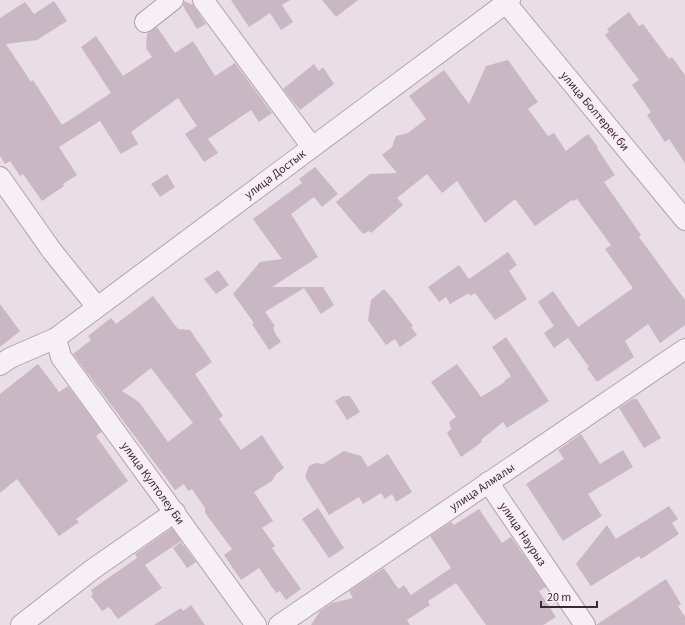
<svg xmlns="http://www.w3.org/2000/svg" width="685" height="625" viewBox="0 0 685 625" font-family="'Source Sans 3',sans-serif">
<style>
.building{fill:#c9b7c4;fill-rule:evenodd}
.lines{fill:none;stroke-linecap:round;stroke-linejoin:round}
.minor-casing{stroke:#b3a2af;stroke-width:22}
.minor{stroke:#f6f0f5;stroke-width:20}
.labels{text-anchor:middle;stroke-width:3;stroke-linejoin:round;paint-order:stroke}
.street-label{font-size:12px;fill:#412539;stroke:#f6ecf4}
</style>
<rect width="100%" height="100%" fill="#e9dde6"/>
<g class="building">
<polygon points="231,0 290,0 282,5 293,22 281,30 270,13 249,27"/>
<polygon points="322,0 358,0 336,17"/>
<polygon points="54,1 67,21 37,40 6,44 31,82 33,80 62,125 111,93 81,47 96,36 123,76 152,57 146,48 147,34 157,27 175,53 193,41 215,76 235,63 272,113 259,122 251,110 208,139 218,153 204,162 185,134 197,126 178,98 131,132 138,144 121,154 100,121 59,147 77,175 63,184 64,186 42,201 23,174 20,176 10,161 5,164 0,156 0,18 25,2 34,14"/>
<polygon points="184,1 193,5 206,24 197,29 183,6"/>
<polygon points="629,12 639,26 643,24 669,59 672,57 685,75 685,163 669,139 665,142 647,115 651,112 632,85 639,80 605,35 609,32 607,29"/>
<polygon points="508,60 538,102 528,109 548,136 554,133 566,151 588,134 598,147 597,148 615,175 604,182 641,235 639,237 685,300 685,325 660,343 648,324 625,341 634,357 597,382 587,368 589,367 568,338 554,348 544,333 554,326 538,302 553,291 578,327 633,288 605,249 611,245 577,199 573,201 572,200 535,226 515,199 485,223 457,181 442,193 427,174 397,198 403,205 371,233 369,231 363,234 336,202 370,174 397,173 382,155 392,147 396,136 408,133 426,119 409,96 444,70 469,104 486,66"/>
<polygon points="314,64 319,71 323,67 334,84 300,110 283,89"/>
<polygon points="315,167 338,194 322,207 314,197 291,214 318,257 272,287 323,287 334,305 321,314 304,288 265,312 275,326 273,327 275,333 281,342 269,350 252,324 254,323 233,294 260,262 282,259 253,219 302,183 299,179"/>
<polygon points="167,174 175,187 160,197 151,184"/>
<polygon points="508,252 517,265 509,271 527,299 495,320 475,293 470,296 469,293 450,304 446,297 439,302 428,287 459,265 469,279"/>
<polygon points="218,270 229,285 216,294 204,279"/>
<polygon points="384,289 392,298 413,326 411,327 417,335 400,347 395,339 386,345 368,320 371,300"/>
<path d="M153 296 178 329 190 330 212 362 195 374 223 416 219 419 241 450 262 435 284 468 276 474 272 481 254 492 273 521 262 528 275 546 272 548 301 589 286 600 280 591 276 593 259 568 241 580 224 555 232 549 205 513V508L192 489 188 491 184 484 175 490 73 354 91 340 88 336 111 318 116 324ZM151 368 193 423 168 442 139 402 122 391Z"/>
<polygon points="0,304 20,331 0,347"/>
<polygon points="506,337 549,401 507,428 503,422 481,440 482,442 461,457 447,433 451,429 449,422 456,417 431,382 457,364 481,397 505,382 504,381 511,376 492,347"/>
<polygon points="38,364 59,392 68,386 102,432 96,436 128,481 76,519 79,522 59,536 17,479 0,493 0,394"/>
<polygon points="343,396 350,396 360,412 347,420 335,401"/>
<polygon points="633,399 637,399 661,438 644,448 619,408"/>
<polygon points="581,434 600,464 623,450 633,467 588,494 602,516 563,541 526,484 564,459 558,450"/>
<polygon points="344,451 361,456 368,467 388,454 412,492 396,502 392,494 385,499 381,493 363,504 359,497 329,515 305,477 309,466 316,463 323,464"/>
<polygon points="669,506 678,519 672,523 679,534 641,559 639,556 591,586 576,564 607,525 616,539"/>
<polygon points="318,508 344,548 329,558 302,519"/>
<polygon points="479,509 502,543 511,537 546,587 539,591 556,617 543,625 486,625 456,583 428,601 430,605 407,620 410,625 311,625 320,611 332,603 353,598 349,591 384,568 397,587 399,589 404,585 411,595 451,568 430,536 451,522 454,525"/>
<polygon points="172,528 181,541 145,565 162,588 118,619 109,607 102,611 91,596 93,594 91,590 137,558 135,554"/>
<polygon points="181,542 196,562 187,568 173,548"/>
<polygon points="666,579 681,604 678,606 685,617 685,625 596,625"/>
<polygon points="191,605 205,625 154,625 181,608 183,611"/>
</g>
<g class="lines">
<g class="minor-casing">
<g id="minor">
<polyline points="203,0 312,147"/>
<polyline points="506,3 685,220"/>
<polyline points="145,22 173,0"/>
<polyline points="0,177 52,251 97,307"/>
<polyline points="56,338 61,357 256,625"/>
<polyline points="0,365 10,358 56,338 510,0"/>
<polyline points="488,482 585,625"/>
<polyline points="21,625 93,569 175,512"/>
<polyline points="279,625 685,349"/>
</g>
</g>
<use href="#minor" class="minor"/>
</g>
<g class="labels">
<g class="street-label">
<text transform="translate(595 111) rotate(50)" y="4">улица Болтерек би</text>
<text transform="translate(275 174) rotate(-37)" y="4">улица Достык</text>
<text transform="translate(153 483) rotate(54)" y="4">улица Култолеу Би</text>
<text transform="translate(482 487) rotate(-34)" y="4">улица Алмалы</text>
<text transform="translate(523 534) rotate(56)" y="4">улица Наурыз</text>
</g>
</g>
<path d="M541 601v6h56v-6" fill="none" stroke="#412539" stroke-width="2"/>
<text x="547" y="601" font-size="12" fill="#412539" stroke="#f6ecf4" stroke-width="3" paint-order="stroke">20 m</text>
</svg>
